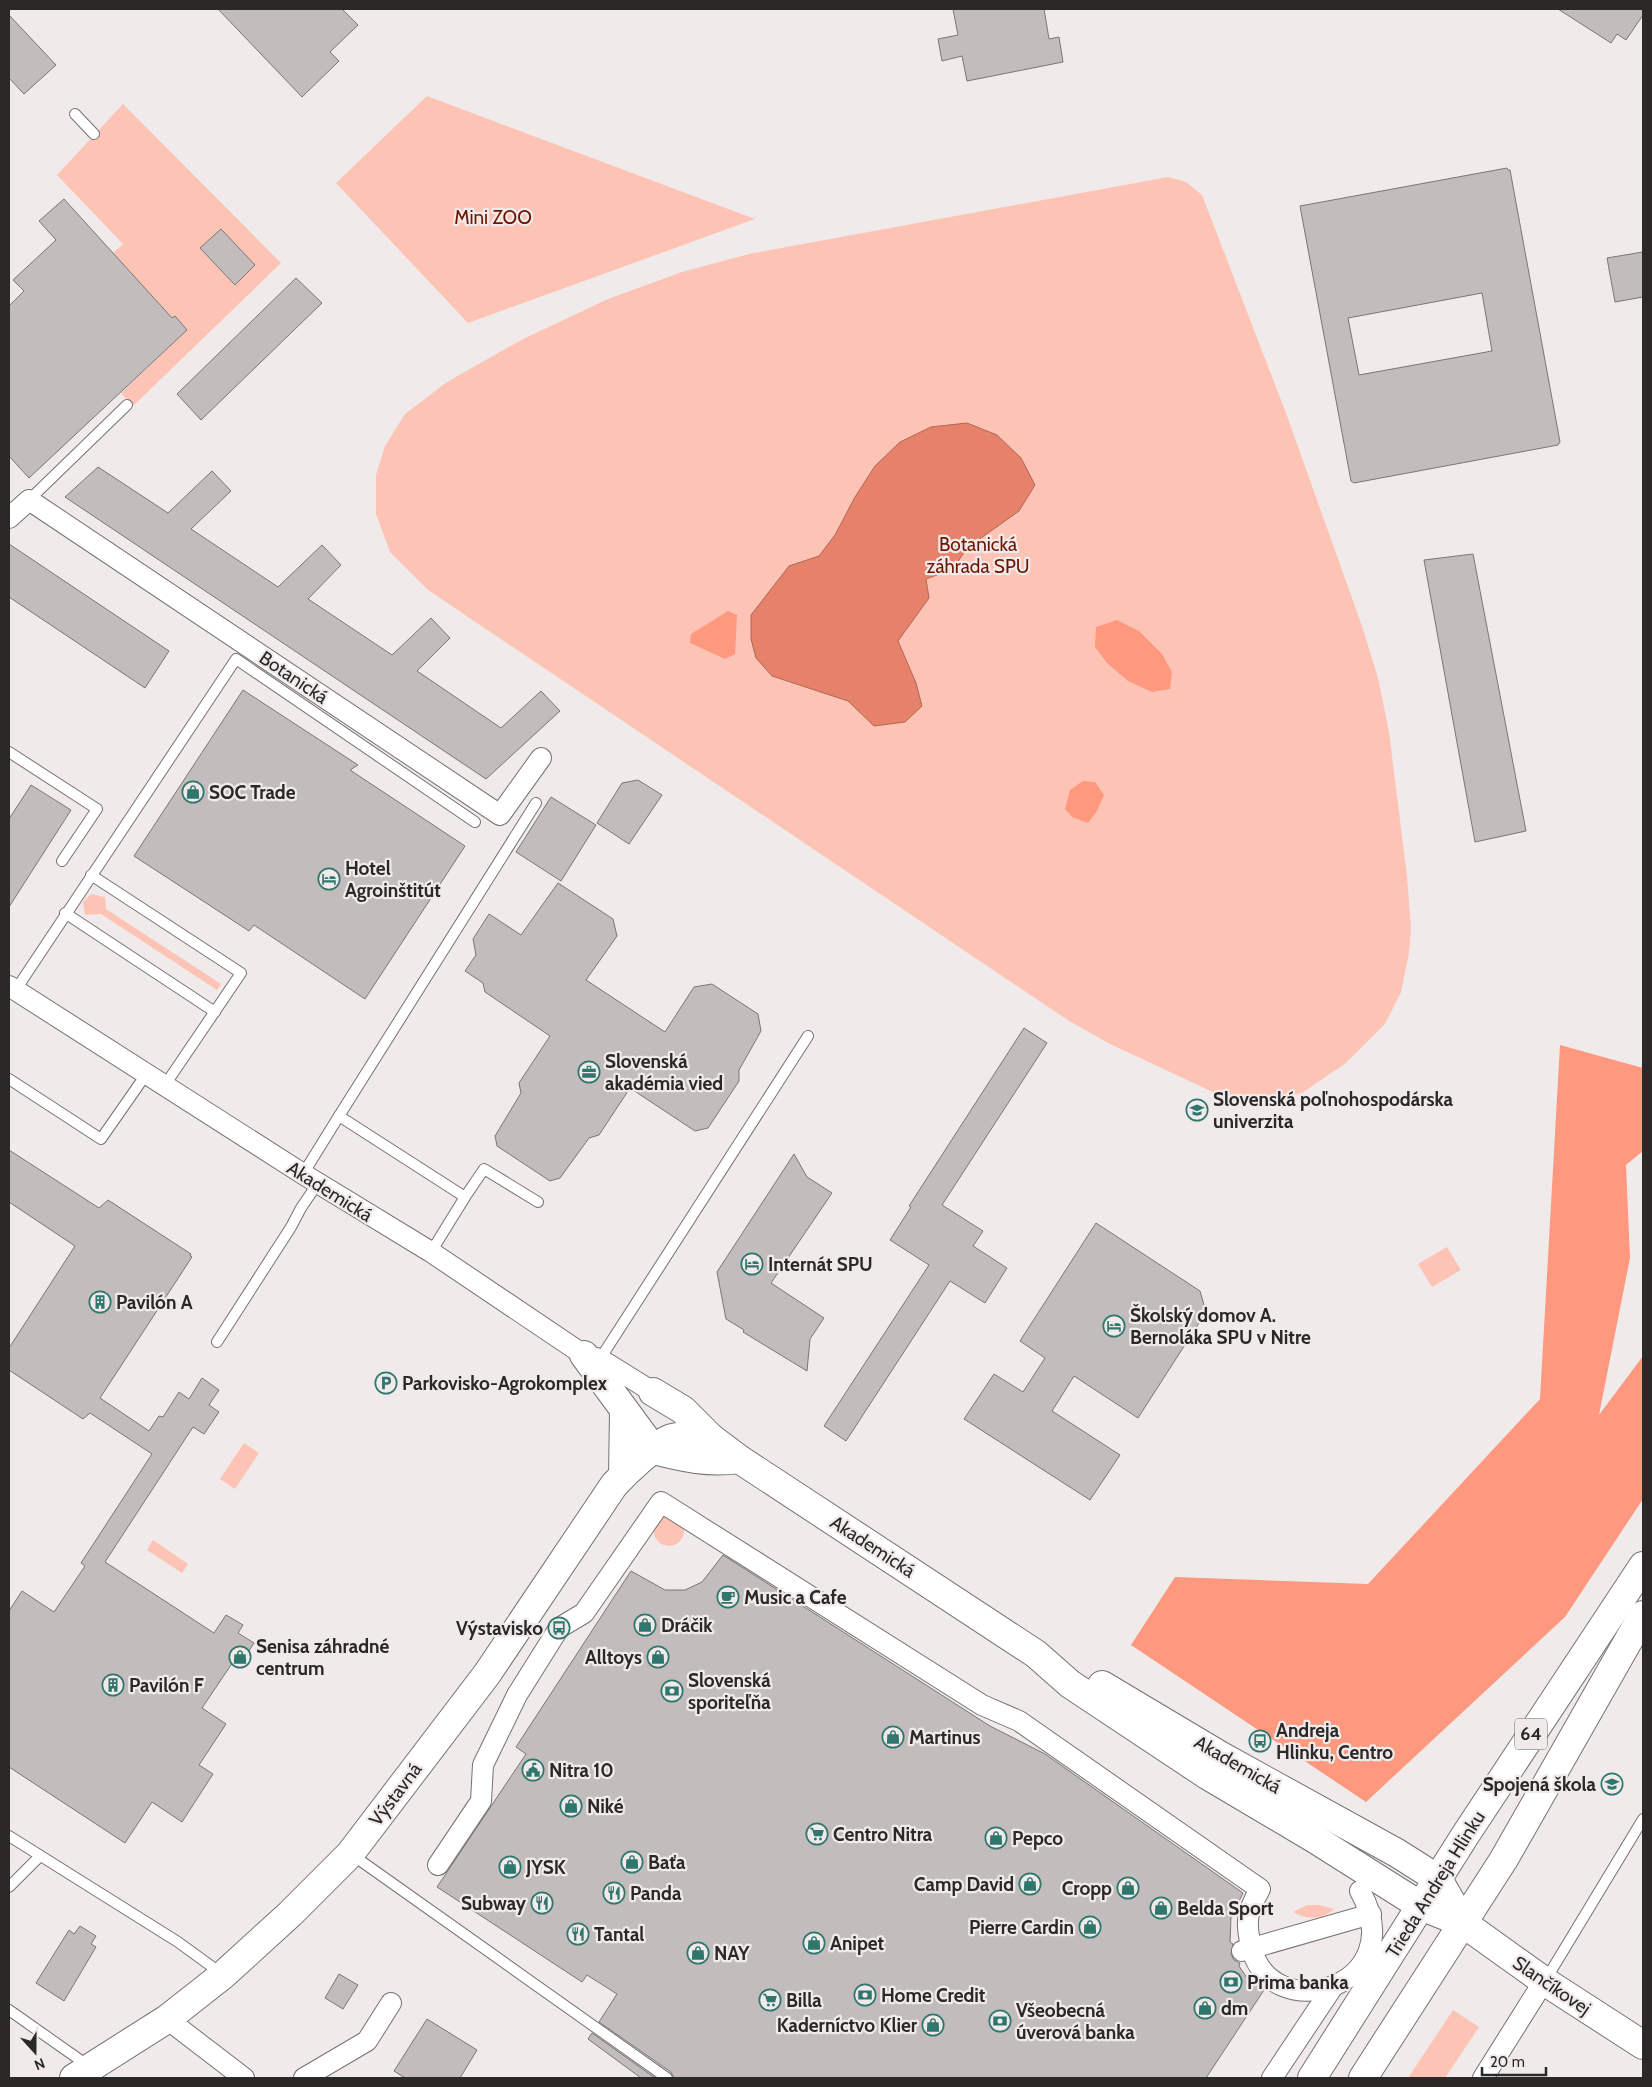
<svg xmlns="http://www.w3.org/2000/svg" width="1652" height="2087" viewBox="0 0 1652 2087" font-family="Cabin,sans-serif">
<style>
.green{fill:#fdc3b5}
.forest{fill:#fe987f}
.water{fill:#e6826a;stroke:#ae6756}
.building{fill:#c2bdbc;stroke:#7a7675;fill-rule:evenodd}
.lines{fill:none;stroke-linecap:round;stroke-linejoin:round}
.lane-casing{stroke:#767271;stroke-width:12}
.street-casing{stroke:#767271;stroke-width:22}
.secondary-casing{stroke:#767271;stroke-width:30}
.primary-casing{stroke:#767271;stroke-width:30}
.lane{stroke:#fff;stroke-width:10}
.street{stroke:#fff;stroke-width:20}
.secondary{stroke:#fff;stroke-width:28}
.primary{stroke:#fff;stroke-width:28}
.labels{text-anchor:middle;stroke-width:4.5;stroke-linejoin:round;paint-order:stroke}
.shield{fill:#f0ebea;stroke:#656362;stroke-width:1}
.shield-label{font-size:18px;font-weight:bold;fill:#2a2928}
.park-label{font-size:19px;fill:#6e1500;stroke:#f0ebea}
.street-label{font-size:19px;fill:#2a2928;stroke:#f0ebea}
.poi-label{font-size:19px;font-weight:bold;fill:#2a2928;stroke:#f0ebea;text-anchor:start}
</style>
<rect width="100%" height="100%" fill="#f0ebea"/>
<g class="green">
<polygon points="427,96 755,219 468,323 336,183"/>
<polygon points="123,104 281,263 133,406 121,393 187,330 175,316 172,318 113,253 123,244 57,175"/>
<polygon points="1168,177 1186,182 1202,195 1286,413 1362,626 1378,678 1389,732 1407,876 1411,928 1409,953 1401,992 1385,1024 1346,1063 1302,1093 1250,1103 1217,1094 1110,1044 1069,1021 428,590 390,552 376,514 376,475 385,446 405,414 447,382 523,339 608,299 682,272 749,254"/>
<polygon points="91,894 105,897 106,909 221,984 217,990 101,914 85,915 83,902"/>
<polygon points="1447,1247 1461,1270 1432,1287 1418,1264"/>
<polygon points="244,1443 259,1453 235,1489 220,1479"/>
<circle cx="669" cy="1531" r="15"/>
<polygon points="153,1540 188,1564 182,1573 147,1550"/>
<path d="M1307 1905H1319L1334 1909C1323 1920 1306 1920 1293 1912Z"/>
<polygon points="1453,2010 1479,2027 1445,2078 1408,2078"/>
</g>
<g class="forest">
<polygon points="728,611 737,615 735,654 725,659 690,643 691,634"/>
<polygon points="1117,620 1139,631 1162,654 1172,672 1170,689 1152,692 1128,681 1107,663 1095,647 1096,627"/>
<polygon points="1083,781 1095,782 1104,795 1097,811 1088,823 1072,817 1065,809 1070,790"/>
<polygon points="1560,1045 1643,1068 1643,1151 1626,1165 1630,1258 1599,1415 1643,1356 1643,1499 1565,1617 1366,1802 1131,1645 1175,1577 1368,1584 1540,1399"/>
</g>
<polygon class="water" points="967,423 997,435 1021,458 1035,485 1019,511 967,548 953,569 926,579 929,598 898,641 916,683 922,706 905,722 874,726 848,701 772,676 756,658 751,639 751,615 789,566 819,556 835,535 855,497 875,466 900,442 931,427"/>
<g class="building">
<polygon points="218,9 342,9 358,25 330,52 339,61 302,97"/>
<polygon points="953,9 1044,9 1049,39 1059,37 1063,62 967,81 962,56 942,61 938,39 958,35"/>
<polygon points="1558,9 1643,9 1643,15 1626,40 1617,34 1611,43"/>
<polygon points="9,15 56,65 24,94 9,78"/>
<path d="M1507 168 1508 170H1510L1560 442 1558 445 1354 483 1351 481 1300 206ZM1482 293 1492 351 1359 375 1348 318Z"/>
<polygon points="64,199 172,318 175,316 187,330 29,478 9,456 9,306 24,291 13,280 56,240 39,221"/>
<polygon points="221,229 255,265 235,285 200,248"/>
<polygon points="1643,252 1643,297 1615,302 1607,258"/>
<polygon points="296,278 322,303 201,420 177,394"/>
<polygon points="98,467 168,513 212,471 231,491 191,529 278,587 322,545 341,565 308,599 392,655 431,618 450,638 417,671 501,728 541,691 560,711 486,779 65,497"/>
<polygon points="9,544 169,651 145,688 9,597"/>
<polygon points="1473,554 1526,831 1475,842 1424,560"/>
<polygon points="243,690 358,765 350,770 465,846 365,999 254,925 249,931 134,856"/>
<polygon points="638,780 662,795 629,844 597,823 622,783"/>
<polygon points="31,785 71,810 9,907 9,819"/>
<polygon points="551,797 596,825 561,881 516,852"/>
<polygon points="558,883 613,919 617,936 586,980 665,1032 694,987 712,984 758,1014 761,1031 739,1070 739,1081 708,1128 695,1131 630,1088 599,1135 589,1138 560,1178 550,1181 497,1146 495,1136 521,1093 519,1083 550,1036 485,992 483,983 465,971 476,955 473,939 489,914 521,935"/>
<polygon points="1024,1028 1047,1043 942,1205 983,1231 973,1246 1007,1268 985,1303 950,1281 846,1441 824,1426 929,1265 890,1240 911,1207 909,1206"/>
<polygon points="9,1150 99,1208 108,1200 191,1254 190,1256 192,1257 100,1398 149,1431 159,1416 163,1417 179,1392 189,1399 202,1378 219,1390 209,1405 219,1412 204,1434 193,1427 105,1562 214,1633 226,1615 243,1625 238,1633 254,1643 239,1666 233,1662 202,1708 226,1724 199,1765 213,1774 182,1822 152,1802 125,1843 9,1767 9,1611 22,1591 54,1612 85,1566 81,1563 152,1454 90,1413 83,1419 9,1370 9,1348 75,1246 9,1202"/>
<polygon points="794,1154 807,1177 832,1193 771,1283 824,1318 810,1339 807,1371 743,1332 744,1330 726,1319 717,1272"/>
<polygon points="1096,1223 1200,1291 1206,1312 1138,1418 1074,1376 1064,1392 1052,1411 1120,1455 1090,1500 964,1419 994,1374 1023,1392 1045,1358 1020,1341"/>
<polygon points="723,1555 990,1726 1045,1754 1243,1893 1231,1917 1230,1942 1233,1944 1231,1954 1234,1960 1240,1963 1239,1966 1247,1978 1264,1990 1206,2078 674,2078 671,2072 599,2022 617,1994 587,1975 582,1982 437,1887 526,1754 516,1747 631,1571 665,1590 685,1590 702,1582"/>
<polygon points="80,1926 96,1936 91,1944 96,1947 64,2001 36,1983 69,1930 74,1934"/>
<polygon points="339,1974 358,1985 343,2009 325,1998"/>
<polygon points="427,2019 477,2050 460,2078 405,2078 394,2071"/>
<polygon points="592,2033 655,2078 641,2078 588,2039"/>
</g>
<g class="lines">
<g class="lane-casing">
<g id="lane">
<polyline points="75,114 94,134"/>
<polyline points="29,500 127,405"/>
<polyline points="9,752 97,809 62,861"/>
<polyline points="91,875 241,973 165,1085"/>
<polyline points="65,913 215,1012"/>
<polyline points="15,991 236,659 475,822"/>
<polyline points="9,1079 101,1139 147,1073"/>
<polyline points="339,1116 536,803"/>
<polyline points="303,1174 339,1116 465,1197 484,1169 538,1202"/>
<polyline points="431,1252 465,1197"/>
<polyline points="217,1342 291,1227 301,1208 318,1183"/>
<polyline points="600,1359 808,1036"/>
<polyline points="9,1836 178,1942 222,1974"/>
<polyline points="351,1854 667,2078"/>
<polyline points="9,1887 40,1856"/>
<polyline points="1545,1981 1643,1819"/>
<polyline points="9,2010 90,2067"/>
</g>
</g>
<g class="street-casing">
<g id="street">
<polyline points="9,518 29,500 500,815 541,758"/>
<polyline points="9,986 303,1174 431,1252 584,1355 600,1359 653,1392"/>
<path d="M438 1865 481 1801 483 1765 517 1695 559 1628 584 1613 661 1502 982 1705 1019 1721 1260 1889C1247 1912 1245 1921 1251 1946 1270 2030 1414 1987 1360 1891"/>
<polyline points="1242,1951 1371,1914"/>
<polyline points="167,2019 244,2078"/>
<polyline points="304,2078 367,2041 391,2003"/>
<polyline points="1272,2078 1332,1988"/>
<polyline points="1483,2078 1544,1981"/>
</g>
</g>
<g class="secondary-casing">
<g id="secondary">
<polyline points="584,1355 654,1450"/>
<polyline points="653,1392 683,1410 711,1438 739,1459 1036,1654 1070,1684 1207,1775 1315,1839 1421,1906 1463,1923 1544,1981 1643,2045"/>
<path d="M654 1450C684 1458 709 1463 739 1459"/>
<polyline points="623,1475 624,1412"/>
<polyline points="1102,1685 1221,1756 1397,1853 1438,1879 1463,1923"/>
<path d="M74 2078 167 2019 223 1975 290 1914 350 1854 487 1674 614 1485C626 1472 655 1444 672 1438 684 1435 699 1436 711 1438"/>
</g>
</g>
<g class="primary-casing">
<g id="primary">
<polyline points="1312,2078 1466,1834 1643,1566"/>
<polyline points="1363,2078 1504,1859 1643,1615"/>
</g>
</g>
<use href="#lane" class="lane"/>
<use href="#street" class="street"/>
<use href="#secondary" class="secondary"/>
<use href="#primary" class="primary"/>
</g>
<defs>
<g id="shop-ring" transform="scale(1.125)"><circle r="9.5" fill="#f0ebea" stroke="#2f766d" stroke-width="1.5"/><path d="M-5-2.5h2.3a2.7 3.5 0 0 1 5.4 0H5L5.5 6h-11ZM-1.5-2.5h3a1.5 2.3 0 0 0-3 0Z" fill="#2f766d"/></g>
<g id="hotel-ring" transform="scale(1.125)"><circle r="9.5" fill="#f0ebea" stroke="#2f766d" stroke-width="1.5"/><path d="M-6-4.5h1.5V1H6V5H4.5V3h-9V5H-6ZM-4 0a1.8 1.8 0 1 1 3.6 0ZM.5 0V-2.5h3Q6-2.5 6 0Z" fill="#2f766d"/></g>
<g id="office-ring" transform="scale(1.125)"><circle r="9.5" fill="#f0ebea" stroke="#2f766d" stroke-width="1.5"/><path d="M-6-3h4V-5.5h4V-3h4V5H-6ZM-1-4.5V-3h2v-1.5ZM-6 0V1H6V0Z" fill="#2f766d"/></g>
<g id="university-ring" transform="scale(1.125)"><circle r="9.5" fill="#f0ebea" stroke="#2f766d" stroke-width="1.5"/><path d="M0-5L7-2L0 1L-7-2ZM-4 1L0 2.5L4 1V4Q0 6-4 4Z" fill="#2f766d"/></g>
<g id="building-ring" transform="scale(1.125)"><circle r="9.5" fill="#f0ebea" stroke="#2f766d" stroke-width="1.5"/><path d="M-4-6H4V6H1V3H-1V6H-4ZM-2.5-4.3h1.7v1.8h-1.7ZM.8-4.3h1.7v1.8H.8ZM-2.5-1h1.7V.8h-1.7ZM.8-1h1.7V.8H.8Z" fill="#2f766d"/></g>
<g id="parking-ring" transform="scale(1.125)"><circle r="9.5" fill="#f0ebea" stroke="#2f766d" stroke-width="1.5"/><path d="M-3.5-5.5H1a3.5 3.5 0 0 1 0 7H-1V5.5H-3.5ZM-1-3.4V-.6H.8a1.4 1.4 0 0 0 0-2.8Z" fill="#2f766d"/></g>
<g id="cafe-ring" transform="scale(1.125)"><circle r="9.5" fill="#f0ebea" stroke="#2f766d" stroke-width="1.5"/><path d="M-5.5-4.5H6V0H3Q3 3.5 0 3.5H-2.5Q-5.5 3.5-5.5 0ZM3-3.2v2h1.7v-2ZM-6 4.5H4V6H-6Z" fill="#2f766d"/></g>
<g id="bus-ring" transform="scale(1.125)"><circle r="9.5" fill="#f0ebea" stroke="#2f766d" stroke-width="1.5"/><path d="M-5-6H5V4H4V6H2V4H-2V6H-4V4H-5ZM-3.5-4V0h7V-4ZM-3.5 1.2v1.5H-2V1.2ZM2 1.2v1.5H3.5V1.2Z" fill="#2f766d"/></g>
<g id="bank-ring" transform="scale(1.125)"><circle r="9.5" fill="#f0ebea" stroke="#2f766d" stroke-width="1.5"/><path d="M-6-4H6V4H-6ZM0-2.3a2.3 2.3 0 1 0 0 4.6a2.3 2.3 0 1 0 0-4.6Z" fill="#2f766d"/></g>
<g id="civic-ring" transform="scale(1.125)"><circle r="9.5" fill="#f0ebea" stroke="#2f766d" stroke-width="1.5"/><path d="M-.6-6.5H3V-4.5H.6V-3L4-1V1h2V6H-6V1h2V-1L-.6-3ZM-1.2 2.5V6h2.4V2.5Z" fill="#2f766d"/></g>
<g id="school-ring" transform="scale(1.125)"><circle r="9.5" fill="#f0ebea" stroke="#2f766d" stroke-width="1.5"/><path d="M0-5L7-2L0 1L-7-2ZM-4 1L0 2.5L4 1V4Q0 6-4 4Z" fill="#2f766d"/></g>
<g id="supermarket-ring" transform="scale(1.125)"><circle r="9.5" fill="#f0ebea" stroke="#2f766d" stroke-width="1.5"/><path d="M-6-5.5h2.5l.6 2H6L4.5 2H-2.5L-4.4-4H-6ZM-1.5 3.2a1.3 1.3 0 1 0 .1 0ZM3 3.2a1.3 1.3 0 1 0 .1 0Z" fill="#2f766d"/></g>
<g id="restaurant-ring" transform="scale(1.125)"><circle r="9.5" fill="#f0ebea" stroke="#2f766d" stroke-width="1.5"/><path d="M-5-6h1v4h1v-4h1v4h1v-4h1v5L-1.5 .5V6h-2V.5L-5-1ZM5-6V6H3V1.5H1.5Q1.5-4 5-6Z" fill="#2f766d"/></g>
</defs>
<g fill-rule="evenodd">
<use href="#shop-ring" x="193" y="792"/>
<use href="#hotel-ring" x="329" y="879"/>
<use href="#office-ring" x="589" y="1072"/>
<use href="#university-ring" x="1197" y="1110"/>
<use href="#hotel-ring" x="752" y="1264"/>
<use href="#building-ring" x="100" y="1302"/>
<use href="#hotel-ring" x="1114" y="1326"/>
<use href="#parking-ring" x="386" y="1383"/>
<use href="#cafe-ring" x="728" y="1597"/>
<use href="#shop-ring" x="645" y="1625"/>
<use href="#bus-ring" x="559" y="1628"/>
<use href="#shop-ring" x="240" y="1657"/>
<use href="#shop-ring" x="658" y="1657"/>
<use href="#building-ring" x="113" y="1685"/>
<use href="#bank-ring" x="672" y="1691"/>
<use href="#shop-ring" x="893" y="1737"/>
<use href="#bus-ring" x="1260" y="1741"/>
<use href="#civic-ring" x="533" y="1770"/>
<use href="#school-ring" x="1612" y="1784"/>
<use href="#shop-ring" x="571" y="1806"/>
<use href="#supermarket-ring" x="817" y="1834"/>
<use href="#shop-ring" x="996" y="1838"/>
<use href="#shop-ring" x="632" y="1862"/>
<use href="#shop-ring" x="510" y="1867"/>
<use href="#shop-ring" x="1030" y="1884"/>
<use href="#shop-ring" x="1128" y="1888"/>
<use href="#restaurant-ring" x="614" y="1893"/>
<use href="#restaurant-ring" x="542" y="1903"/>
<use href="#shop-ring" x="1161" y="1908"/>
<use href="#shop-ring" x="1090" y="1927"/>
<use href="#restaurant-ring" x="578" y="1934"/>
<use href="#shop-ring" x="814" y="1943"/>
<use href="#shop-ring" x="698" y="1953"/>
<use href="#bank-ring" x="1231" y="1982"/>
<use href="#bank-ring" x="865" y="1995"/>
<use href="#supermarket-ring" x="770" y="2000"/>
<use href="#shop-ring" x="1205" y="2008"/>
<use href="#bank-ring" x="1000" y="2021"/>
<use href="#shop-ring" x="933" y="2025"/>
</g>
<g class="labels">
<rect class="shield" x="1515" y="1718.5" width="32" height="31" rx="4"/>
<g class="shield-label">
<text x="1531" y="1740">64</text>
</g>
<g class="park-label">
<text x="493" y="224">Mini ZOO</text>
<text x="978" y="551">Botanická<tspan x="978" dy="22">záhrada SPU</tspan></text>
</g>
<g class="street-label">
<text transform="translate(294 677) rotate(34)" y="7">Botanická</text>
<text transform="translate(330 1191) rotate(32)" y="7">Akademická</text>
<text transform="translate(873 1546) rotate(33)" y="7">Akademická</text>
<text transform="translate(1238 1764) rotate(30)" y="7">Akademická</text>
<text transform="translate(395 1794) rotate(-53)" y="7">Výstavná</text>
<text transform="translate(1435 1884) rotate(-58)" y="7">Trieda Andreja Hlinku</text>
<text transform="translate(1552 1985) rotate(34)" y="7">Slančíkovej</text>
</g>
<g class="poi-label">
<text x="209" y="799">SOC Trade</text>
<text x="345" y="875">Hotel<tspan x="345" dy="22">Agroinštitút</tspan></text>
<text x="605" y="1068">Slovenská<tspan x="605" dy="22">akadémia vied</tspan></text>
<text x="1213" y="1106">Slovenská poľnohospodárska<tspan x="1213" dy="22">univerzita</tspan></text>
<text x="768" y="1271">Internát SPU</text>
<text x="116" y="1309">Pavilón A</text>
<text x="1130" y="1322">Školský domov A.<tspan x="1130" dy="22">Bernoláka SPU v Nitre</tspan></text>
<text x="402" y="1390">Parkovisko-Agrokomplex</text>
<text x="744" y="1604">Music a Cafe</text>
<text x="661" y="1632">Dráčik</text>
<text x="543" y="1635" text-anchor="end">Výstavisko</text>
<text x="256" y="1653">Senisa záhradné<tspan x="256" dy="22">centrum</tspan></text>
<text x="642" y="1664" text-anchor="end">Alltoys</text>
<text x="688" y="1687">Slovenská<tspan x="688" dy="22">sporiteľňa</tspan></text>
<text x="129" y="1692">Pavilón F</text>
<text x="1276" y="1737">Andreja<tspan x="1276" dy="22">Hlinku, Centro</tspan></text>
<text x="909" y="1744">Martinus</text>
<text x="549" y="1777">Nitra 10</text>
<text x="1596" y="1791" text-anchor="end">Spojená škola</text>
<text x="587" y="1813">Niké</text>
<text x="833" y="1841">Centro Nitra</text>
<text x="1012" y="1845">Pepco</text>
<text x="648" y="1869">Baťa</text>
<text x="526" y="1874">JYSK</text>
<text x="1014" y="1891" text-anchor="end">Camp David</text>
<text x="1112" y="1895" text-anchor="end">Cropp</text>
<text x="630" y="1900">Panda</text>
<text x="526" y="1910" text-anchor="end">Subway</text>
<text x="1177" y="1915">Belda Sport</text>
<text x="1074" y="1934" text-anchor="end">Pierre Cardin</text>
<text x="594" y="1941">Tantal</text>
<text x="830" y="1950">Anipet</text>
<text x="714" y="1960">NAY</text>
<text x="1247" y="1989">Prima banka</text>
<text x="881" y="2002">Home Credit</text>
<text x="786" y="2007">Billa</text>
<text x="1221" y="2015">dm</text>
<text x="1016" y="2017">Všeobecná<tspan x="1016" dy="22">úverová banka</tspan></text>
<text x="917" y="2032" text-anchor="end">Kaderníctvo Klier</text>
</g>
</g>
<rect width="1652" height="2087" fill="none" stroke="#2a2928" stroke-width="20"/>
<g transform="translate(35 2052) rotate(159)" stroke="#f0ebea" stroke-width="4" paint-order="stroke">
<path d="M0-4L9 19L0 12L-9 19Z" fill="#2a2928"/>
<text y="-8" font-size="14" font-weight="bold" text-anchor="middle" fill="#2a2928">N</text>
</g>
<path d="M1482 2067v8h64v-8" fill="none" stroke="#2a2928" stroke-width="2.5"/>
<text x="1490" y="2067" font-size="15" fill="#2a2928" stroke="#f0ebea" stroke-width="4" paint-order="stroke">20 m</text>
</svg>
